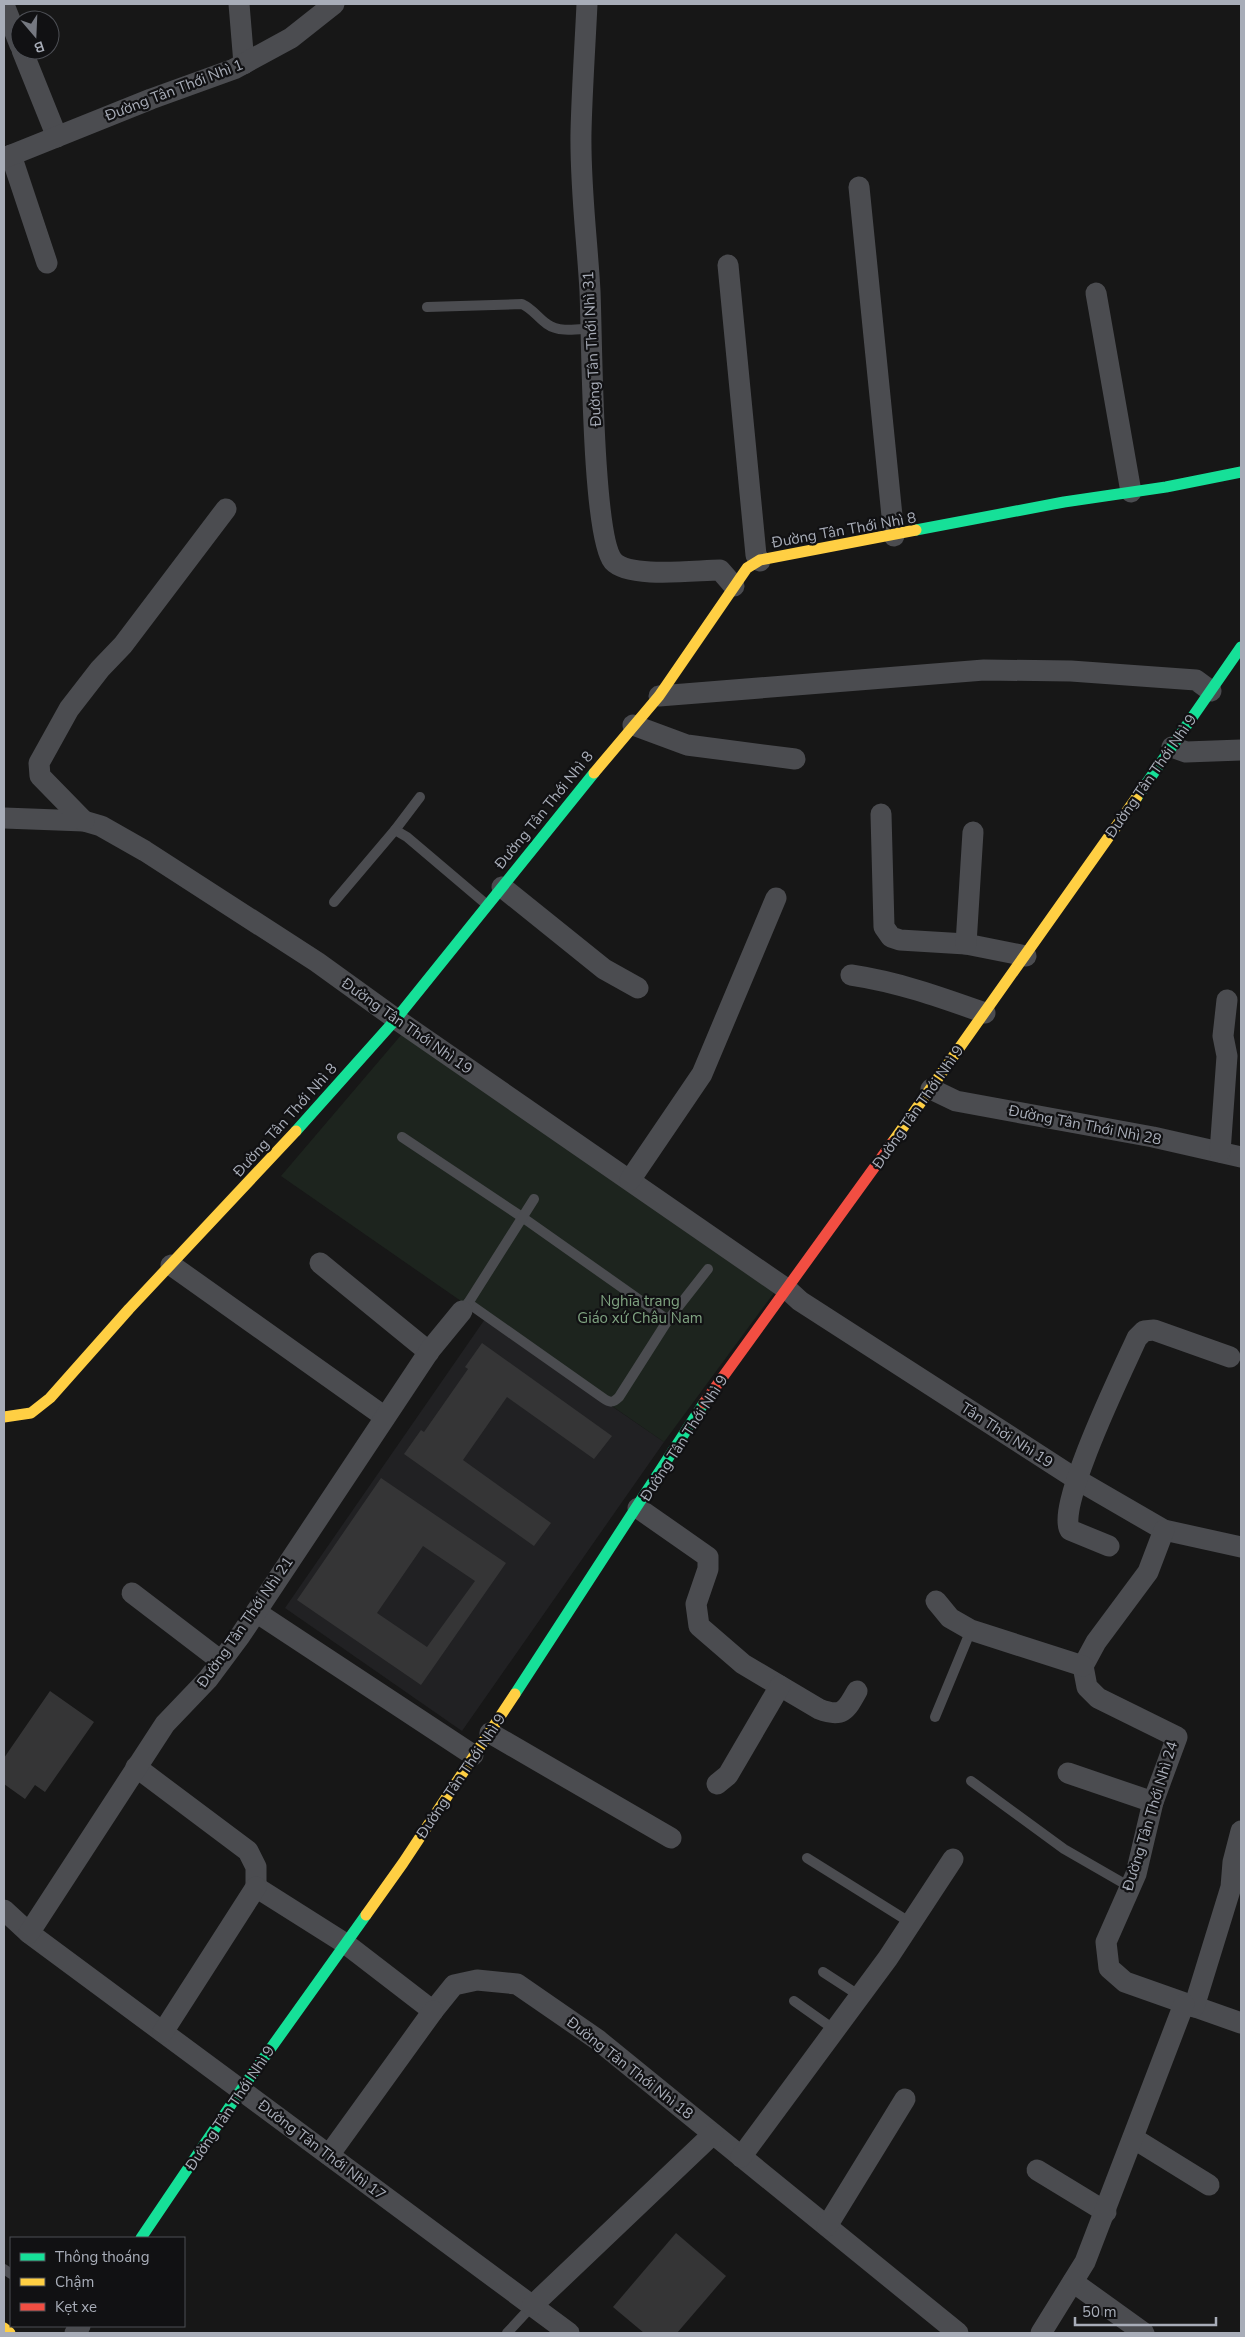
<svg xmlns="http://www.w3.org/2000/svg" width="1245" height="2337" viewBox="0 0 1245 2337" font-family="'Nunito Sans',sans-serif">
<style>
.built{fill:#212123}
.green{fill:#1d241e}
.building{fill:#353536;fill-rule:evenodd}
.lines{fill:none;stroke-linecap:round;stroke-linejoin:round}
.lane{stroke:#4b4c50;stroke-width:10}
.street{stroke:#4b4c50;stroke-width:21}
.fast{stroke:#16e098;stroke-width:11}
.slow{stroke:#ffcf43;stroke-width:11}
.jam{stroke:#f24e42;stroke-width:11}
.labels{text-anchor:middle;stroke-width:4.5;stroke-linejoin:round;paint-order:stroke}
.street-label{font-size:15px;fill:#a8adb8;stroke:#111113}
.park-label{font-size:15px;fill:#7fa381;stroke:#111113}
</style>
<rect width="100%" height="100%" fill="#171717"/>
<polygon class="built" points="485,1319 664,1442 462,1731 285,1608"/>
<polygon class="green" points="402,1034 779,1286 664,1442 281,1176"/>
<g class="building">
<polygon points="482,1343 612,1436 594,1459 507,1397 463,1460 551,1523 534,1546 404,1454 421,1430 424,1432 468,1369 465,1367"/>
<path d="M381 1478 506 1563 421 1685 297 1600ZM423 1546 475 1581 427 1647 377 1613Z"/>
<polygon points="50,1691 94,1722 45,1792 35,1785 25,1799 4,1784 4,1758"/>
<polygon points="676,2233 726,2276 677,2333 644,2333 613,2307"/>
</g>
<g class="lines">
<g class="lane">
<path d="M427 307 522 304C533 309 538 318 547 324 559 333 578 329 592 328"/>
<polyline points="395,830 420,797"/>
<polyline points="334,902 395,830 407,837 486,904"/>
<polyline points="402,1137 522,1217 668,1320"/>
<path d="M468 1303 603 1398C610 1403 613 1403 619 1397L668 1320 708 1269"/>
<polyline points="465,1308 534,1199"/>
<polyline points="935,1717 971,1630"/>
<polyline points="971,1781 1064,1849 1130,1887"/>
<polyline points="807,1858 911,1923"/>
<polyline points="823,1972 860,1996"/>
<polyline points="794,2001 835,2030"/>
<polyline points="4,2269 11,2274"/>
<polyline points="507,2333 532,2306"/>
</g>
<g class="street">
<polyline points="239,4 244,64"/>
<path d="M587 4C585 47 582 89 581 132 580 186 587 238 590 291 592 336 592 535 613 561 629 579 697 570 720 570L734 586"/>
<polyline points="4,5 20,45"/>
<polyline points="22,50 57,137"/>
<polyline points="11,155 47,263"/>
<polyline points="4,158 151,99 234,69 291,38 334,4"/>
<polyline points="859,187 894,536"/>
<polyline points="728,265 756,555 760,561"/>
<polyline points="1096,293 1131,492"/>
<polyline points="659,696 984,670 1071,671 1196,680 1211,691"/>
<polyline points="633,725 687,745 795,759"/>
<polyline points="1172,747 1186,752 1241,750"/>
<polyline points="881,814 884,927 891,937 900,940 966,944 1026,956"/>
<polyline points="4,818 84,821 101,826 145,851 317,962 396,1019 788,1290 800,1301 1076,1479 1164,1530 1241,1547"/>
<polyline points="84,821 40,776 39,763 69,709 100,669 123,645 226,509"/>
<polyline points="502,887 604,969 638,988"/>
<polyline points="966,944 973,832"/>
<path d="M851 975C898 982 940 997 985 1013"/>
<polyline points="931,1089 956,1101 1153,1137 1241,1157"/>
<polyline points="1220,1152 1227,1056 1223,1036 1227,1000"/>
<polyline points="630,1180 702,1074 776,898"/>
<polyline points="320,1263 429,1352"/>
<polyline points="171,1265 385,1417"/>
<path d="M638 1508 708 1557V1569L696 1604 699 1626 743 1664 819 1709C842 1718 846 1711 857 1691"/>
<polyline points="1164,1530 1148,1572 1096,1642 1083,1666 1087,1687 1098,1698 1177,1737 1153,1802 1136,1874 1106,1942 1109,1968 1125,1982 1241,2023"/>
<path d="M1109 1546 1070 1530C1055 1508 1124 1367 1137 1338L1144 1331 1154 1330 1230 1357"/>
<polyline points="132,1593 221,1661"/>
<polyline points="936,1601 950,1618 971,1630 1083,1666"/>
<polyline points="256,1612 473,1755"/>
<polyline points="490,1733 671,1838"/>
<polyline points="136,1767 248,1851 256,1867 256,1887"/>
<polyline points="1068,1773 1153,1802"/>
<polyline points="717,1784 728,1775 780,1686"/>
<polyline points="256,1887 346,1944 433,2011 454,1985 477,1980 517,1984 598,2040 958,2333"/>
<polyline points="4,1910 29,1933 569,2333"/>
<polyline points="29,1933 165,1724 208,1679 240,1636 430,1350 462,1311"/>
<polyline points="1194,2007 1231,1887 1233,1862 1241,1831"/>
<polyline points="163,2032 256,1887"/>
<polyline points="1133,2138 1209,2185"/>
<polyline points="329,2155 433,2011"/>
<polyline points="741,2157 888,1958 953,1859"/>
<polyline points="1037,2170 1106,2212"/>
<polyline points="827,2226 905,2099"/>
<polyline points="1073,2282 1144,2333"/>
<polyline points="532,2306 713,2134"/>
<polyline points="75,2333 80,2326"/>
<polyline points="1041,2333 1085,2262 1184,2004"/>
</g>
<g class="fast">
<polyline points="916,530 1064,502 1166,487 1241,472"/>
<polyline points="1137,797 1241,647"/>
<polyline points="296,1131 396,1019 594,773"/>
<polyline points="515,1694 704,1403"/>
<polyline points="141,2238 241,2090 366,1915"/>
</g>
<g class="slow">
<polyline points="594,773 659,696 747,568 760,560 916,530"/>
<polyline points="892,1143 1137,797"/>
<polyline points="4,1417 31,1413 50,1398 129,1309 296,1131"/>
<polyline points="366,1915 403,1863 515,1694"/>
<polyline points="4,2328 10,2333"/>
</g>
<polyline class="jam" points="704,1403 892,1143"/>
</g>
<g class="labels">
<g class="street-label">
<text transform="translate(174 90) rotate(-21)" y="5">Đường Tân Thới Nhì 1</text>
<text transform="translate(592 349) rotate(-93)" y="5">Đường Tân Thới Nhì 31</text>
<text transform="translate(844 530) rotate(-10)" y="5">Đường Tân Thới Nhì 8</text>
<text transform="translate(1151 776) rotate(-55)" y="5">Đường Tân Thới Nhì 9</text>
<text transform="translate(544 810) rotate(-51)" y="5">Đường Tân Thới Nhì 8</text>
<text transform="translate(407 1026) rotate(35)" y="5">Đường Tân Thới Nhì 19</text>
<text transform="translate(918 1107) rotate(-55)" y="5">Đường Tân Thới Nhì 9</text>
<text transform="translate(285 1120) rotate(-48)" y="5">Đường Tân Thới Nhì 8</text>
<text transform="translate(1085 1125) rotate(11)" y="5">Đường Tân Thới Nhì 28</text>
<text transform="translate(1007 1435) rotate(33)" y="5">Tân Thời Nhì 19</text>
<text transform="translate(684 1438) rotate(-57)" y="5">Đường Tân Thới Nhì 9</text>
<text transform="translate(245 1622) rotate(-55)" y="5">Đường Tân Thới Nhì 21</text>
<text transform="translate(461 1776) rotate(-56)" y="5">Đường Tân Thới Nhì 9</text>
<text transform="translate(1150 1816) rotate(-73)" y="5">Đường Tân Thới Nhì 24</text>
<text transform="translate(630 2068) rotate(38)" y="5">Đường Tân Thới Nhì 18</text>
<text transform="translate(230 2108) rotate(-56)" y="5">Đường Tân Thới Nhì 9</text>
<text transform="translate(322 2150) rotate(37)" y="5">Đường Tân Thới Nhì 17</text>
</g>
<g class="park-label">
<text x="640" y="1306">Nghĩa trang<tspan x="640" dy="17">Giáo xứ Châu Nam</tspan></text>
</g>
</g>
<rect width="1245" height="2337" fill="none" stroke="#a8adb8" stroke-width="10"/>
<rect x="10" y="2237" width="175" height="90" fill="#111113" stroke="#4d4f55"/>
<rect x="20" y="2253" width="25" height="8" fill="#16e098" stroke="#4d4f55"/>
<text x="55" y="2262" font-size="15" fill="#a8adb8">Thông thoáng</text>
<rect x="20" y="2278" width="25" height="8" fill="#ffcf43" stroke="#4d4f55"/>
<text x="55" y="2287" font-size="15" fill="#a8adb8">Chậm</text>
<rect x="20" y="2303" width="25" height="8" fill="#f24e42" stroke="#4d4f55"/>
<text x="55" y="2312" font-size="15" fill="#a8adb8">Kẹt xe</text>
<g transform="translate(35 35) rotate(161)"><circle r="24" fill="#111113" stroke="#4d4f55"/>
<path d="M0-4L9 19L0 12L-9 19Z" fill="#757880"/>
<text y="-8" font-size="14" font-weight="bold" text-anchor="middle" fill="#a8adb8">B</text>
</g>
<path d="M1075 2317v8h141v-8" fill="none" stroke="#a8adb8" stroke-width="2.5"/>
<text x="1082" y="2317" font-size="15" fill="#a8adb8" stroke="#111113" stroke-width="4" paint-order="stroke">50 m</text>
</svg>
